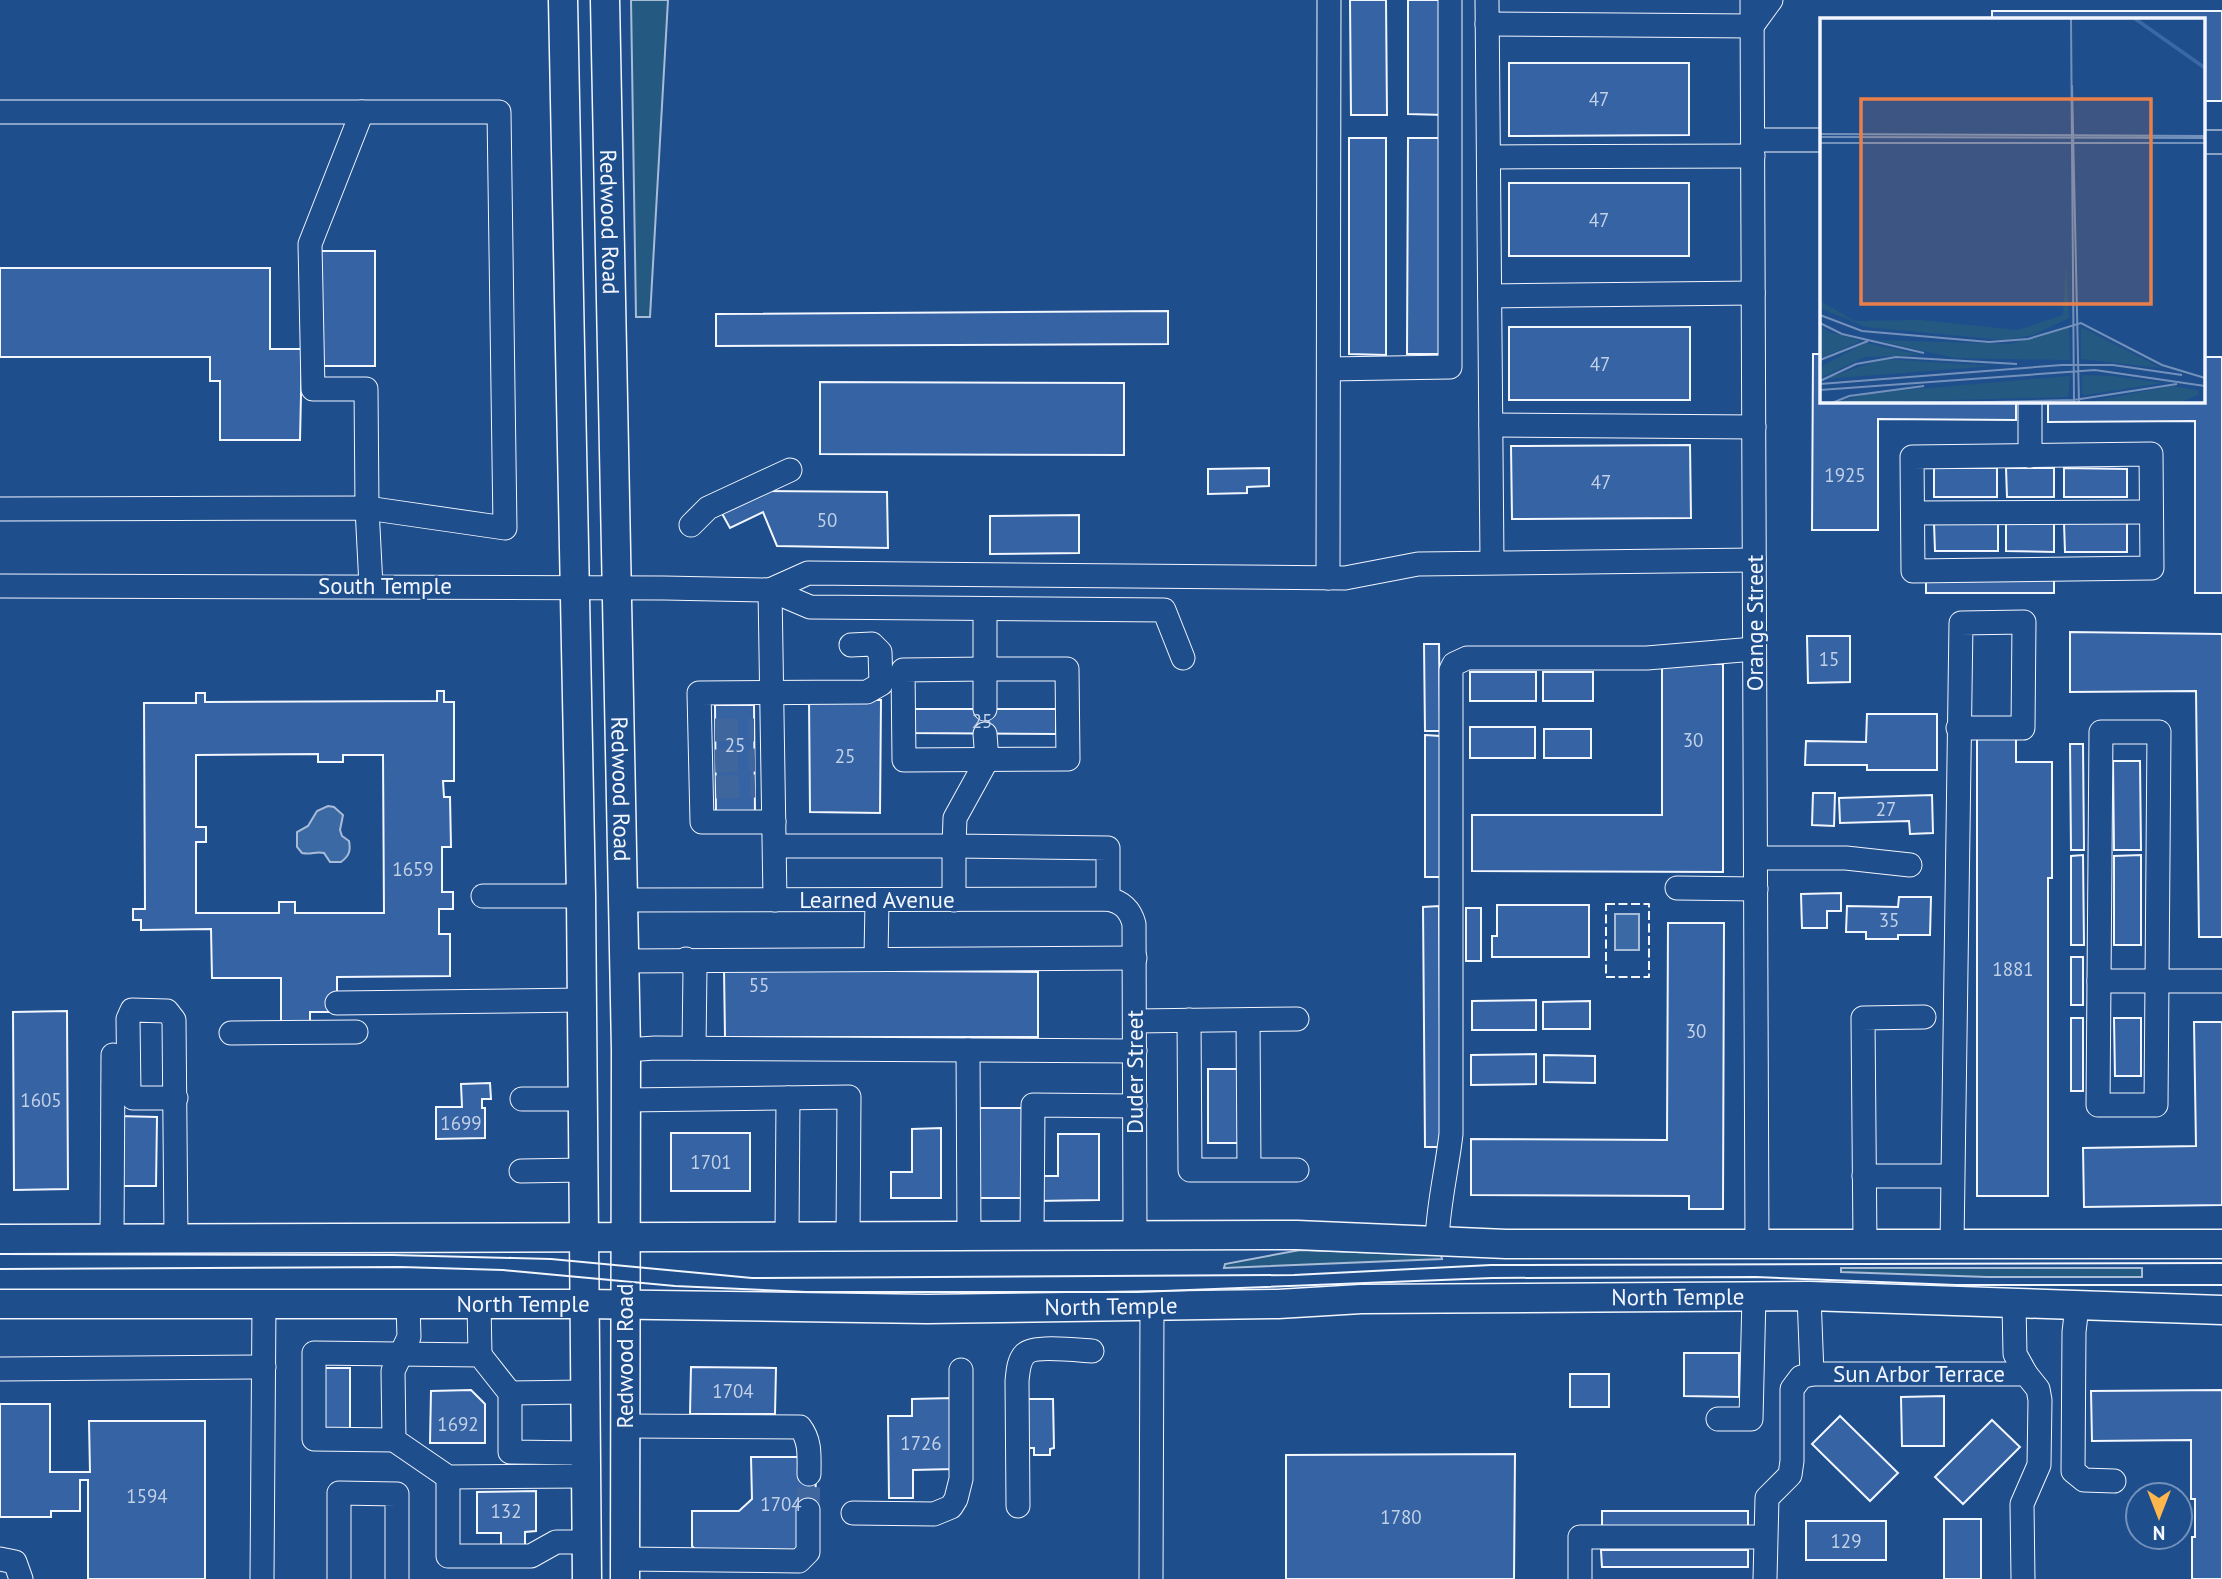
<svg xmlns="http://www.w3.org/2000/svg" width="2222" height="1579" viewBox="0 0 2222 1579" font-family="'PT Sans',sans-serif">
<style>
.green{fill:#245a82;stroke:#a8bbd7;stroke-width:2}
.water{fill:#3b69a3;stroke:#a8bbd7;stroke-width:2}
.building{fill:#3563a3;stroke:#f2f6ff;stroke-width:2;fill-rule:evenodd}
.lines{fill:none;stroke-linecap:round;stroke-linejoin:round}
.minor-tunnel{stroke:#3f679d;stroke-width:23;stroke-dasharray:23 11;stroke-linecap:butt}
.minor-casing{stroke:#f2f6ff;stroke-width:25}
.major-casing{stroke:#f2f6ff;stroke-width:31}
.minor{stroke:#1f4e8c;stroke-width:23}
.major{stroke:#1f4e8c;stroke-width:28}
.tram{stroke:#f2f6ff;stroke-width:2}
.fence{stroke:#f2f6ff;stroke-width:2;stroke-dasharray:9 3.5;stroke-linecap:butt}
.labels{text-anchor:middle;stroke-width:5;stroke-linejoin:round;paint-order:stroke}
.number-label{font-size:19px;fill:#c3d1e8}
.street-label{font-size:23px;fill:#f2f6ff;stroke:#1f4e8c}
.inset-river{fill:none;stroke:#3b69a3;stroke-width:3.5}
.inset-road{fill:none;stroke:#7391ba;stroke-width:2}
.view{fill:#ea8049;fill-opacity:0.15;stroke:#ea8049;stroke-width:3.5}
.inset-edge{fill:none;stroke:#f2f6ff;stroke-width:3.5}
</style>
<rect width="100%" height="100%" fill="#1f4e8c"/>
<g class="green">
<polygon points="631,0 668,0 650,317 636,317"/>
<polygon points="1300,1250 1441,1255 1442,1259 1224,1268 1225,1264"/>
<polygon points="1841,1268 2142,1268 2142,1277 1987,1277 1841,1272"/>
</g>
<g class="water">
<path d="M328 806 334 807 343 815 340 830 342 836 349 841C351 851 349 856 341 862H330L324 853C316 851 311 855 302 853L297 847V832L308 826 317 811Z"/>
<rect x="1615" y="914" width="24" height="36"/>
</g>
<g class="building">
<polygon points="1350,0 1386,0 1387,115 1351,115"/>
<polygon points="1408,0 1444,0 1444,115 1408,114"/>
<polygon points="1992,11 2222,11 2222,101 2203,101 2203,19 1992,19"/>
<polygon points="1509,63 1689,63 1689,135 1509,136"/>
<polygon points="1349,138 1386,138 1386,355 1349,354"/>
<polygon points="1408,138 1444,138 1444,354 1407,354"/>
<rect x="1509" y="183" width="180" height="73"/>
<rect x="315" y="251" width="60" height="115"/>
<polygon points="0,268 270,268 270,349 302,349 300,440 220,440 220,381 210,381 210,357 0,357"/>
<polygon points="1168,311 1168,344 716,346 716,314"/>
<rect x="1509" y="327" width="181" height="73"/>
<polygon points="1813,354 1821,354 1821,401 2016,401 2016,420 1878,419 1878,530 1812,530"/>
<polygon points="2203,357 2222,357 2222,593 2195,593 2195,421 2048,422 2048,401 2203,401"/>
<polygon points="820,382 1124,383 1124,455 820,454"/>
<polygon points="1690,445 1691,518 1512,519 1511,446"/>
<polygon points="1269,468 1269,486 1247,487 1247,493 1208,494 1208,469"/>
<rect x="1934" y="468" width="63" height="29"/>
<polygon points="2006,468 2054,468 2054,497 2007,497"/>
<polygon points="2064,468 2127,469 2127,497 2064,497"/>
<polygon points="756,491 887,492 888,548 777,546 763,512 730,528 719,508"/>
<polygon points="1079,515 1079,553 990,554 990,516"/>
<polygon points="1934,523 1998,523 1998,551 1935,551"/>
<polygon points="2006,523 2054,523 2054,552 2006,551"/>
<polygon points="2064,523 2127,523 2127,552 2065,552"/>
<rect x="1926" y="579" width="128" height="14"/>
<polygon points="2070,632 2222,634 2222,937 2199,937 2196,691 2070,692"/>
<polygon points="1807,636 1850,636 1850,682 1808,683"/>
<polygon points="1424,644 1439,644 1440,731 1425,731"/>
<polygon points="1662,664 1723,664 1723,872 1472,871 1472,815 1662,815"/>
<rect x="1470" y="672" width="66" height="29"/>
<rect x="1543" y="672" width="50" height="29"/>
<path d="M437 691H444V702H454V781H443L444 797H450L451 847H442V892H453V909H439V934H450V976L337 977V1012H310V1025L281 1026V978H212L211 929 141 930V920H133V909H145L144 703H196V693H205V702L437 701ZM318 754V762H343V755H383L384 913H295V902H279V913H196V842H206V827H196V755Z"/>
<polygon points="809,699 881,700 880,813 810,812"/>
<polygon points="715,705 754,705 755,814 716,814"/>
<polygon points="908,709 1056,709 1056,734 908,733"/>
<polygon points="1867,714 1937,714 1937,770 1867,770 1867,765 1805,765 1806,741 1866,742"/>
<rect x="1470" y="727" width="65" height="31"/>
<rect x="1544" y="729" width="47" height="29"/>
<polygon points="1425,735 1440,736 1440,877 1425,877"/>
<polygon points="1977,737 2016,737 2016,762 2052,762 2052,878 2048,878 2048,1196 1977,1196"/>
<polygon points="2070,744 2083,744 2084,850 2071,850"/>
<polygon points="2113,761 2140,761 2141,850 2114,850"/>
<polygon points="1813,793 1835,793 1834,826 1812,825"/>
<polygon points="1932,795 1933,833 1910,834 1909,821 1840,823 1839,798"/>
<polygon points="2083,855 2084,945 2071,945 2071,856"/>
<polygon points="2141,855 2141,945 2114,945 2114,856"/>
<polygon points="1841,893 1841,911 1827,911 1827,928 1802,928 1801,894"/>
<polygon points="1899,897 1931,897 1930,935 1898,935 1898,939 1866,939 1866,932 1846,932 1847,906 1898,907"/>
<polygon points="1497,905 1589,905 1589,957 1492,957 1492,936 1497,936"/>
<polygon points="1439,906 1441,1147 1425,1147 1423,907"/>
<rect x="1466" y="908" width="15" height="53"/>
<polygon points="1668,923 1724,923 1723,1209 1689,1209 1689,1196 1471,1195 1471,1139 1667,1140"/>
<rect x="2071" y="957" width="12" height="48"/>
<polygon points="724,970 1038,972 1038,1037 725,1037"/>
<polygon points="1536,1000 1536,1030 1472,1030 1472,1001"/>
<polygon points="1590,1001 1590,1029 1543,1029 1543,1002"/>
<polygon points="67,1011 68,1189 14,1190 13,1012"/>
<rect x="2071" y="1018" width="12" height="73"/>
<polygon points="2114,1018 2141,1018 2141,1076 2115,1076"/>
<polygon points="2194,1022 2222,1022 2222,1205 2084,1207 2083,1148 2196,1146"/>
<polygon points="1536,1054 1536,1084 1471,1085 1471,1055"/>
<polygon points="1544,1055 1595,1056 1595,1083 1544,1082"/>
<rect x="1208" y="1069" width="31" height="74"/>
<polygon points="490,1083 491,1099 482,1099 482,1108 485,1108 485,1138 436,1139 436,1107 462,1107 461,1084"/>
<rect x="977" y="1108" width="48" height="90"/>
<polygon points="117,1116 157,1117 156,1186 116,1186"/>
<polygon points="941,1128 941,1198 891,1198 891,1172 912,1172 912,1129"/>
<rect x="671" y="1133" width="79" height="58"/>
<polygon points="1058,1134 1099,1134 1099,1200 1037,1201 1037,1176 1058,1176"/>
<polygon points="1684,1353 1739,1353 1739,1397 1684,1396"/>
<polygon points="691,1367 776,1368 775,1414 690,1414"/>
<rect x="322" y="1368" width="28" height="61"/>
<rect x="1570" y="1374" width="39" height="33"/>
<polygon points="471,1390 485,1404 485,1443 430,1443 431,1391"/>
<polygon points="2222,1390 2222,1579 2192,1579 2192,1537 2195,1537 2195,1499 2191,1499 2191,1440 2092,1441 2091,1391"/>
<polygon points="1944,1396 1944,1446 1902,1446 1901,1397"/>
<polygon points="953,1398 954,1469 913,1470 913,1498 889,1498 888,1416 912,1416 912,1399"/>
<polygon points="1022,1399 1053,1399 1054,1448 1050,1449 1050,1455 1034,1455 1034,1448 1023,1448"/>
<polygon points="0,1404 50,1404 50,1472 90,1472 89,1421 205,1421 205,1579 88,1579 88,1480 80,1480 80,1511 51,1511 51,1517 0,1517"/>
<polygon points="1840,1416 1898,1473 1870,1501 1812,1444"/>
<polygon points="1992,1420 2020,1447 1963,1504 1935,1477"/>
<polygon points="1515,1454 1514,1579 1286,1579 1286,1455"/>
<polygon points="751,1457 802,1457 816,1474 815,1509 801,1543 791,1555 700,1555 692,1546 692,1511 739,1511 752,1499"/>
<polygon points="536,1491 536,1531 525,1532 525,1547 501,1547 501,1533 477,1533 477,1492"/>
<rect x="1602" y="1511" width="146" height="17"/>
<rect x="1944" y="1519" width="37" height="60"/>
<rect x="1806" y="1521" width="80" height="39"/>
<polygon points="1601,1550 1748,1550 1748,1567 1602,1567"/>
</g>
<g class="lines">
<g class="minor-tunnel">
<polyline points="715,730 754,730"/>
<polyline points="715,761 755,760"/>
<polyline points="716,787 755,786"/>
<polyline points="808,1510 809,1474"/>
</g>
<g class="minor-casing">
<g id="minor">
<polyline points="1487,0 1492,562"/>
<polyline points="1752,0 1757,1245"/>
<polyline points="1487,24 1752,26 1771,0"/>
<polyline points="0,112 499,112 505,528 367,508 0,509"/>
<polyline points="362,112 310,244 313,389 366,389 367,508 371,586"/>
<polyline points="1753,140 1821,140"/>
<polyline points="2203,142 2222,142"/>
<polyline points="1489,157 1753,156"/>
<polyline points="1490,296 1753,293"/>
<polyline points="1329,369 1450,367 1450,0"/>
<polyline points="2030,401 2030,456"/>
<polyline points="1491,425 1754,427"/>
<polygon points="2151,454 2152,568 1913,571 1912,457"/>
<polyline points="1913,513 2151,512"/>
<polyline points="691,525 708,508 790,470"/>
<polyline points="1328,578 1329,0"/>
<polyline points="0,586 664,588 770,590 810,607 1164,610 1183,658"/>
<polyline points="770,590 808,573 1345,578 1418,564 1754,560"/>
<polyline points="770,590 775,900"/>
<polyline points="985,609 985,709"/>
<polygon points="985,669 1067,669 1068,759 904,760 903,670"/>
<polygon points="2101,732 2159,732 2156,1105 2098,1105"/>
<polyline points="985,734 987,760 955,818 954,846 1108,848 1108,899"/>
<polyline points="774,822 702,822 699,693 867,692 881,684 880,652 872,644 851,645"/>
<polyline points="775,846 954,846 954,900"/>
<polyline points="1756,858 1846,858 1910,865"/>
<polyline points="1677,888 1756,889"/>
<polyline points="483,896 581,896"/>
<path d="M623 900 1108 899C1122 902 1130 909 1134 924L1135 1235"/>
<polyline points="876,958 877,900"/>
<polyline points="686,959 695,968 694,1048"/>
<polyline points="624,961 1135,958"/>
<polyline points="2099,981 2222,981"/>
<polyline points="337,1003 582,1000"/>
<polyline points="1189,1020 1190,1170 1297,1170"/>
<polyline points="1248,1020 1249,1169"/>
<polyline points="1135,1021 1297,1019"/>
<polyline points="231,1033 356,1032"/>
<polyline points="626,1050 655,1048 1135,1051"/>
<polyline points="968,1050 969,1236"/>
<polyline points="176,1098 133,1098 129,1093 128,1019 132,1010 167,1011 174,1020 176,1238"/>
<polyline points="522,1099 583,1099"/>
<polyline points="626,1100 849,1097 848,1236"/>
<polyline points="521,1171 584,1170"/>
<polyline points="1864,1176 1952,1176"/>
<polyline points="1032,1236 1033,1105 1135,1106"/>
<polyline points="787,1237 788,1098"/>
<polyline points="112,1238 113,1055"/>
<path d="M1437 1241C1438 1205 1447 1170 1451 1134V670L1454 664 1467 658H1647L1754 649"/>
<polyline points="1865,1245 1863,1018 1924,1017"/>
<polyline points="1952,1245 1961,623 2024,622 2023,728 1958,728"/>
<polyline points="408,1304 409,1337 393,1371 394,1440 448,1477 585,1476"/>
<polyline points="479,1304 480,1355"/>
<polyline points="2014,1304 2015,1354 2026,1374"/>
<polyline points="2077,1306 2074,1332 2073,1471 2084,1480 2114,1481"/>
<polyline points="0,1369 264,1367"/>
<polyline points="1812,1374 2026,1374 2038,1389 2040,1400 2039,1465 2022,1504 2023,1579"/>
<polyline points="510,1393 584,1392"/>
<polyline points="1718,1419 1751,1419 1754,1296"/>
<path d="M625 1426 800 1427C811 1441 809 1457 809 1474"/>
<polyline points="394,1440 314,1439 314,1353 480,1355 510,1393 510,1452 585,1453"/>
<polyline points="448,1477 448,1556 531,1556 556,1542 586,1542"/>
<path d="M1018 1506 1017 1381C1018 1373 1018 1361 1025 1354 1034 1345 1077 1350 1092 1351"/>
<polyline points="853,1513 934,1514 951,1507 956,1499 961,1479 961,1370"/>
<polyline points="0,1559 15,1562 21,1579"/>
<polyline points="625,1559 799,1561 808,1552 808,1510"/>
<polyline points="262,1579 264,1303"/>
<polyline points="339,1579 339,1493 397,1494 397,1579"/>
<polyline points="1151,1579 1152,1305"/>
<polyline points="1580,1579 1580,1537 1765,1537"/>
<polyline points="1765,1579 1767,1498 1790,1475 1792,1461 1792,1389 1801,1377 1812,1374 1809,1296"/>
</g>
</g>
<g class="major-casing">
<g id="major">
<polyline points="563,0 581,896 587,1579"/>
<path id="s1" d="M605 0 626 1050 625 1579"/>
<polyline points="0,1239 1297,1235 1506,1244 2222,1244"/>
<path id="s2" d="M0 1304H585L927 1309 1278 1304 1361 1299 1809 1296 2222 1310"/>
</g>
</g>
<use href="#minor" class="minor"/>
<use href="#major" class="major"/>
<g class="tram">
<polyline points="0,1254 393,1255 513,1258 551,1259 752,1278 1294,1275 1491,1265 2222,1263"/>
<polyline points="0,1269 401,1267 503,1270 675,1286 806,1292 1138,1292 1492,1278 1756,1277 1956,1285 2222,1285"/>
</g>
<rect class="fence" x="1606" y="904" width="43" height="73"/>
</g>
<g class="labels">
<g class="number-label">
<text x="1599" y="106">47</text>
<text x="1599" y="227">47</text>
<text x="1600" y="371">47</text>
<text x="1845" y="482">1925</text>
<text x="1601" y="489">47</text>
<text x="827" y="527">50</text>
<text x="1829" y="666">15</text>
<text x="982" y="728">25</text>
<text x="1693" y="747">30</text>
<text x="735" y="752">25</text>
<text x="845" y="763">25</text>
<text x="1886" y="816">27</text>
<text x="413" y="876">1659</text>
<text x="1889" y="927">35</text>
<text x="2013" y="976">1881</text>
<text x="759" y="992">55</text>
<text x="1696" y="1038">30</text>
<text x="41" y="1107">1605</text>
<text x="461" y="1130">1699</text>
<text x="711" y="1169">1701</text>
<text x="733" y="1398">1704</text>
<text x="458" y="1431">1692</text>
<text x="921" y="1450">1726</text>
<text x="147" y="1503">1594</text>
<text x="781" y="1511">1704</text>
<text x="506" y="1518">132</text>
<text x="1401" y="1524">1780</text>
<text x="1846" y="1548">129</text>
</g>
<g class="street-label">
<text dy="8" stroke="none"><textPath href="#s1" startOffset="222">Redwood Road</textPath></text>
<text x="385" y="594">South Temple</text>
<text transform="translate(1755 623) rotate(-90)" y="8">Orange Street</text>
<text dy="8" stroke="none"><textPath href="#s1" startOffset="789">Redwood Road</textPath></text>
<text x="877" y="908">Learned Avenue</text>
<text transform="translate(1135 1072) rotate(-90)" y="8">Duder Street</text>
<text dy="8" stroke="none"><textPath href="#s2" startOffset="1678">North Temple</textPath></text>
<text dy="8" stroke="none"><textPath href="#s2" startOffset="523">North Temple</textPath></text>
<text dy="8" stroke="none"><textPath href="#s2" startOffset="1111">North Temple</textPath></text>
<text transform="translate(625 1356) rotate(-90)" y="8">Redwood Road</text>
<text x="1919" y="1382">Sun Arbor Terrace</text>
</g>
</g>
<g transform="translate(1820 18)">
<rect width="385" height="385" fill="#1f4e8c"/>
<path d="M246 245 249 300 213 317 184 322 46 309 0 290V283L35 303 100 302 198 312 243 297ZM0 309 10 314 41 323 0 340ZM249 309 250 342 134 340 57 322 190 326ZM261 309 341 350 261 341ZM46 325 101 337 45 339 0 360 3 347ZM63 341 174 348 4 361ZM262 357 293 358 342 365 266 377 262 376ZM250 358 248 379 14 385 50 375ZM351 368 378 372 379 376 360 385H264Z" fill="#245a82"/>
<path class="inset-river" d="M314 0 385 50"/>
<path class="inset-road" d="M251 0 254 385M252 67 259 385M0 116 385 118M0 119 385 120M0 125H385M0 297 42 313 169 324 208 321 261 305 342 347 385 360M0 305 22 316 104 335M0 342 48 323M0 363 36 346 76 339 197 346M0 366 242 347H293L362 357M0 372 275 352 385 368M12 385 29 378 104 368M126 385 254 382 357 366"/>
<path class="view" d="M41 81H331V286H41Z"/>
<rect width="385" height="385" class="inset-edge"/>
</g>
<g transform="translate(2159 1516) rotate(180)"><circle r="33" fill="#1f4e8c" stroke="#7391ba" stroke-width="2"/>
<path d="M0-5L12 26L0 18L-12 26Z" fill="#ffb74d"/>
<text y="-10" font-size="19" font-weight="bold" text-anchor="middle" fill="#f2f6ff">N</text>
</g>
</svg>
